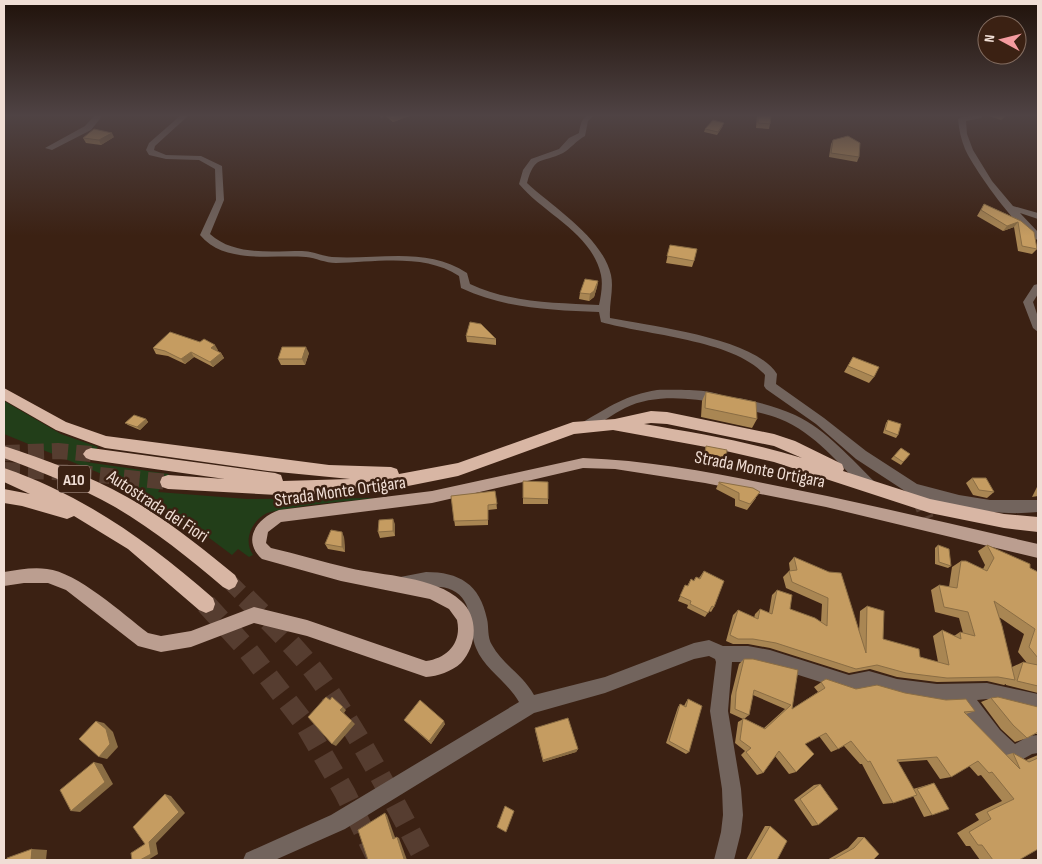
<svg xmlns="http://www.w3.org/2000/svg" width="1042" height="864" viewBox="0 0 1042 864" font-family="'Sofia Sans Condensed',sans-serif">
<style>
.green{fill:#223e19}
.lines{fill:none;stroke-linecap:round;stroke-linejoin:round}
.minor-tunnel{stroke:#563d30;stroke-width:14;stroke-dasharray:14 7;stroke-linecap:butt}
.highway-tunnel-far1{stroke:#563d30;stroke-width:16;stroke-dasharray:16 8;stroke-linecap:butt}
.highway-tunnel{stroke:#563d30;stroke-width:21;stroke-dasharray:21 11;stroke-linecap:butt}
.path{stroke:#725b4e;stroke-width:2;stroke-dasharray:2.5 2;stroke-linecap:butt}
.minor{fill:#72645d;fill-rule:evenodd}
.major{fill:#bb9e90;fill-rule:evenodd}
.highway{fill:#d8b6a4;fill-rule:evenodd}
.wall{fill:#a98653;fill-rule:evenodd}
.shaded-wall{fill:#8a6d44}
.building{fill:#c59c61;stroke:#8a6d44}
.labels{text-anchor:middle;stroke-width:5;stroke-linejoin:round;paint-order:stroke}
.shield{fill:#3b2113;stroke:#baa59b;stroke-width:1}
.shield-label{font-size:16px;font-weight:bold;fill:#f0ded5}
.street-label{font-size:18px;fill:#f0ded5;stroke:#3b2113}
</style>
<rect width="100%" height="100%" fill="#3b2113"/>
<path class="green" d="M4 401 61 434 98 447 86 462 169 474 158 492 247 499 379 498C348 501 317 503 286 509 280 510 273 511 267 513 251 521 243 541 253 555L249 557 238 549 232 555 204 534 178 524 124 485 97 472 4 434Z"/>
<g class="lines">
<polyline class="minor-tunnel" points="918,497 927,519"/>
<g class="highway-tunnel-far1">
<polyline points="4,453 58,451 91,454"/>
<polyline points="4,470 80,473 168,482"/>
<polyline points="229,581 247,599"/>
</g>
<g class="highway-tunnel">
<path d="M246 598C275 627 306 657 329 692 365 745 395 803 425 860"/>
<polyline points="206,604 246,648 305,724 345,793 378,860"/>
</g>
<polyline class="path" points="381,118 384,115"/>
<g class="minor">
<polygon points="95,115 103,115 91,130 52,150 45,148 85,126"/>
<path d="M181 115H189L155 146 154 150 166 155 201 156 222 166 224 200 210 234C234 256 271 251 302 251 312 251 322 256 332 257 377 260 427 246 467 273L470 284C511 303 555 303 599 305 601 296 603 284 601 275 592 233 544 214 519 184L523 170 531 159 559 149 569 138 579 133C581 122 582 115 594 115L588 121 585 136C577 140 569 150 563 153 541 164 535 154 527 183 554 208 602 237 611 275 614 289 609 303 610 318 651 326 755 338 777 374L776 384 824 418 866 451 917 484 959 495 990 500H1038V512C999 516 962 509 924 498L923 501C915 504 912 500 908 493L856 459 816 424 766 389 764 386 765 375C735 340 646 335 601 322L599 312C551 310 506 309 461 288L459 276C425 253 375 262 336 263 325 263 316 258 306 257 272 254 225 265 200 235L216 200 215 169 199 160 166 159 149 155 146 150 149 143Z"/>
<path d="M983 115 981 118 966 121 967 134 973 150 992 181 1013 206 1038 213V219L1020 213 1038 232V240C1021 235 973 168 965 149 961 139 959 130 958 119L962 117Z"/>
<polygon points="1038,284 1038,294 1033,302 1038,317 1038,332 1033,328 1023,302 1034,285"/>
<path d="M657 390C670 390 719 388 726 399L720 403C689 398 654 394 625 408 613 414 603 422 591 428H583L581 425 583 422C609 407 626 395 657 390Z"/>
<path d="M739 398C758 402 778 407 795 415 827 430 851 459 876 483L878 487 876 491 871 493 866 491C840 465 815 433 780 419 765 413 750 411 735 406L733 403Z"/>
<path d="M426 572C459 572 480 584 487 619 489 627 487 637 492 645 503 665 523 675 534 695L605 677 694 643 709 640 723 646H748L770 650 849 675 869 671 897 679 937 684 987 683 1038 694V712L987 699 977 700 1000 730 1015 744 1029 736 1038 735V753L1032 754 1016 763C988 751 974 724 957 701L937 702 897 695 869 687 849 691 770 666 748 662H732L728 711 741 789 743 815 741 832 734 860H714L721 832 723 815 722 789 710 711 716 662 715 659 709 656 694 659 605 693 534 713 345 829 275 860H243L246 853 331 815 519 702C507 681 485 670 476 648 468 628 475 601 452 590 433 581 411 595 395 588L392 583 395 578Z"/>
</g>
<path class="major" d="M583 458C644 460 704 471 763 483 856 501 947 523 1038 544V558L826 507 705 483 615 469 583 468 432 503 281 522 268 532 266 543 271 548C297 554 323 562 349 568 383 576 435 576 461 601 479 617 477 646 461 663 451 672 438 676 426 677L307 636 254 623 191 647 161 652 138 646 66 590 48 583H24L4 586V572C18 570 32 567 47 569 77 572 123 614 148 633L161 636 191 631 254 607 307 620 426 661C448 658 462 642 457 620L449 609 430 599 341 581 262 559C241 540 257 518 279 510L432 491Z"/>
<g class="highway">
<path d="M4 388 66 422 106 436 329 465 391 467 397 469 399 474 458 463 573 422 615 419 651 411 667 412 774 434 795 441 842 464 844 469 843 471 930 499 1004 514 1038 517V532L1004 528 930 513 774 462 717 449 613 430 574 434 458 476 398 488 353 493 277 495 168 489 162 487 160 482 162 477 168 475 225 479 91 460 86 458 83 454 86 450 91 448 275 473 281 475 283 481 350 479 268 471 105 448 56 430 4 400ZM651 423 667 424 774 446 802 458C750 442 697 433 644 424Z"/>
<path d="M4 446C46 460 88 475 127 497 166 519 201 547 235 575L238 581 235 587 229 590 223 587C189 558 154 530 115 507 80 487 42 472 4 458Z"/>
<path d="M4 468C85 496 149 542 213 598L215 604 213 610 206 613 199 610 128 549 74 516 67 519 22 506 4 503V489L30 494 4 482Z"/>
</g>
</g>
<g class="wall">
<polygon points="384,115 408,115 409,116 393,122"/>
<polygon points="757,115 771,115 770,124 769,129 756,128"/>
<polygon points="986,115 1007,115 1001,120"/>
<polygon points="723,126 717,135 704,132 705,129"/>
<polygon points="114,137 101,145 86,143 83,138"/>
<polygon points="833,140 859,157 857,162 829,157 831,144"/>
<polygon points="984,204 1021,221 1037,249 1032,254 1018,251 1014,227 1003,231 977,216"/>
<polygon points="670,245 694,261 692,267 666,263"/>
<polygon points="598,281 597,287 594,297 589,301 579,299 580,293"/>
<polygon points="466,336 496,339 496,345 467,342"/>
<polygon points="153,348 218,350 217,351 221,353 224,358 213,367 194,357 185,364 168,356 156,354"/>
<polygon points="309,353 305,365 281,365 278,359"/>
<polygon points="853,357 874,377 869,383 844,372"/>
<polygon points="706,392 757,419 752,428 701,417 702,401"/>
<polygon points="146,419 148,422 140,430 128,425 125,423"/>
<polygon points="888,420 898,435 896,438 883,433 886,423"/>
<polygon points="706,446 726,458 724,461 704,457 705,449"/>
<polygon points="901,448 910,454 901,465 891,459"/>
<polygon points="972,478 994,492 987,498 973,495 966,483"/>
<polygon points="523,481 548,499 548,504 523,504"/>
<polygon points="719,482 756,498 747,510 735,506 735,499 716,489"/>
<polygon points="1038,485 1038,496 1032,497"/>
<polygon points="495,491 497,509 488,510 488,525 455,526 451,496"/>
<polygon points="395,524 395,536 380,538 378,532"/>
<polygon points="344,537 345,552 328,549 325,544"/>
<polygon points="938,545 951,566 948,568 935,564 935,548"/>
<path d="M987 545 1038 572V693L1006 685V684L1004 685 987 681 937 682 897 677 870 669 849 673 770 648 748 644H733L726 641 733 615 738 610 754 618 755 614 760 609 769 613 772 595 777 590 790 609 821 622 822 604 786 588 783 577 789 571H790L789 563 794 557 859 632 860 611 867 606 883 639 920 657 938 662 933 636 942 630 954 636 960 632 963 633 959 618 935 612 931 590 939 585 949 587 952 567 961 561 983 569 985 565 978 551ZM999 617 1024 634 1018 652 1027 663 1023 662 1012 667V668Z"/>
<polygon points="704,571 714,607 711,612 709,611 705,617 687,608 688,605 678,601 685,585 687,586 691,579 693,581 696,577 699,578"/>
<path d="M744 659 798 670 792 709 818 692 814 687 826 679 856 689 905 693 975 711 966 714 1006 755 1013 753 1026 760 1038 755V849L1019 860H980L970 846H966L957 833 979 820 975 814 1002 801 981 775 978 776 969 766 951 777 940 779 927 760 898 762 913 789 934 783 932 815 924 817 913 796 893 803 883 804 862 764H860L844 746 838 749 831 752 819 736 805 744 796 772 789 774 775 756 763 773 757 775 741 755 745 751 735 743 738 722 743 719 730 713 731 696 739 664ZM753 695 785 709 764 728 744 719 749 715Z"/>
<polygon points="991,698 1038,707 1038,734 1035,734 1027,738 1015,742 1001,729 981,702"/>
<polygon points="688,699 689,752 686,754 666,743 678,707 680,704 684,706 686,702"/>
<polygon points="404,720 445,724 431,744 406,722"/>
<polygon points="535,728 578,749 576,752 543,762 535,730"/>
<polygon points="820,784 818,825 812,826 794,800 814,785"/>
<polygon points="765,826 770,826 777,860 746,860"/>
<polygon points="858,837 864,837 873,860 827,860 848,848"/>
</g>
<g class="shaded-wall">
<polygon points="404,115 408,115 409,116 393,122 392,119"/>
<polygon points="112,133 114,137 101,145 99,140"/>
<polygon points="1018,222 1014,227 1003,231 1007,226"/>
<polygon points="598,281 597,287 594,297 589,301 590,294"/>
<polygon points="215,345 218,350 214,353 211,348"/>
<polygon points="306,347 309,353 305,365 302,359"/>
<polygon points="191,352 194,357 185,364 181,359"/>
<polygon points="221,353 224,358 213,367 210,362"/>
<polygon points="146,419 148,422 140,430 137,427"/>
<polygon points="393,519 395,524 395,536 393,531"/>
<polygon points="342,532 344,537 345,552 342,547"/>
<polygon points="343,707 346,710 344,713 355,724 336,746 332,744 340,710"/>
<polygon points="96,721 104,723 113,732 118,747 107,759 99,757"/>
<polygon points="444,721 445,724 431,744 429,741"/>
<polygon points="578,749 576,752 543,762 543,760"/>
<polygon points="94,762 102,764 113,784 80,812 71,811"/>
<polygon points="165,794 171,796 185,813 156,843 158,854 148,860 140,860 149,842"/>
<polygon points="385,813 387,815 396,840 393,839"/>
<polygon points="397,837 399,838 407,860 403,860"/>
<polygon points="32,849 47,850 46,860 31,860"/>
</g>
<g class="building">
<polygon points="387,115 404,115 392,119"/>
<polygon points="758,115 771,115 770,124 758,123"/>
<polygon points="713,120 724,123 718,132 705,129"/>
<polygon points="94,129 112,133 99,140 83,138"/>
<polygon points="848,136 860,143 859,157 831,153 833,140"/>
<polygon points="984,204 1021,221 1034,232 1037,249 1022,246 1018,222 1007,226 981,210"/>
<polygon points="670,245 697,249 694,261 667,256"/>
<polygon points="585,279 598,281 594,291 590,294 580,293"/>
<polygon points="470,322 481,324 496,339 466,336"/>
<polygon points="170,332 200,342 204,339 215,345 211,348 221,353 210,362 191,352 181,359 165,351 153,348"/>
<polygon points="282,347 306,347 302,359 278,359"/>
<polygon points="853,357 879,367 874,377 848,366"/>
<polygon points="706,392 756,402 757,419 705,408"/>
<polygon points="134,415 146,419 137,427 125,423"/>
<polygon points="888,420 901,424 898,435 885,430"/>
<polygon points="706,446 727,450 726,458 705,454"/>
<polygon points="901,448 910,454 903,462 894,456"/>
<polygon points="972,478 986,478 994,492 979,490"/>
<polygon points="523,481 548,482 548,499 523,498"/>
<polygon points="719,482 753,488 760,492 750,504 739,500 739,493 719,483"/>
<polygon points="495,491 497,504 488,505 488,520 454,521 451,496"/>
<polygon points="393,519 393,531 378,532 379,520"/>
<polygon points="331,530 342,532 342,547 325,544"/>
<polygon points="938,545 949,549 951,566 939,562"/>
<polygon points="987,545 1030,564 1030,568 1038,572 1038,658 1029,647 1035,629 994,601 1002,626 1015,680 998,677 947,678 906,673 877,665 856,669 776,643 753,639 738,639 730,635 738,610 758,619 760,609 772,614 777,590 792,595 790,609 815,618 827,626 828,598 792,582 789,571 797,570 794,557 829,572 841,573 866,653 867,606 884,611 883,639 919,649 920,657 949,665 942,630 961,639 960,632 975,636 968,612 944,607 939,585 957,588 961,561 966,561 987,571 994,558"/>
<polygon points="704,571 724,581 714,607 712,606 708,613 690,604 691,601 680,596 685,585 688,586 691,579 694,581 696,577 700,579"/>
<polygon points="744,659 753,659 798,670 792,709 825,688 821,682 826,679 856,689 877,685 905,693 946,700 966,699 975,711 964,712 1020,769 1013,753 1029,762 1038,758 1038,849 1019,860 993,860 982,845 978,845 969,832 991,819 987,812 1014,799 992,772 989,773 978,761 951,777 937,757 897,760 917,795 893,803 870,761 868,762 851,741 838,749 826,733 805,744 814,754 796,772 779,751 763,773 746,752 751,748 740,740 743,718 765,729 791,705 754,690 749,715 735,709 736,692"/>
<polygon points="1023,662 1038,665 1038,686 1017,681"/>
<polygon points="326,697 330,700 332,697 343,707 340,710 352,721 332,744 308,717"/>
<polygon points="998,697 1038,707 1038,732 1027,738 1013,725 991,698"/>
<polygon points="688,699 702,706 689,752 669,741 680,704 686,707"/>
<polygon points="420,700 444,721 429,741 404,720"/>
<polygon points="568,718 578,749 543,760 535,728"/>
<polygon points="96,721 106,729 110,744 99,757 79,739"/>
<polygon points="94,762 105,782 71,811 60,790"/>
<polygon points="934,783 949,809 932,815 917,789"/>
<polygon points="820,784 838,809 818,825 800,799"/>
<polygon points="165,794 179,812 149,842 151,854 140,860 132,860 131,853 145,844 133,827"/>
<polygon points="505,806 514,811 506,832 497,827"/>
<polygon points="385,813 393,839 397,837 404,859 403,860 368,860 358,830"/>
<polygon points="770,826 787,841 777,860 750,860"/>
<polygon points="864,837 879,854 873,860 832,860 854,848"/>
<polygon points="32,849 31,860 7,860 7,858"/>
</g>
<linearGradient id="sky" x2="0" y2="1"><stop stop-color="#20120a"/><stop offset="0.49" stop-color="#4f4344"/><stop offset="1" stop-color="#4f4344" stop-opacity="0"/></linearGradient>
<rect width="1042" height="236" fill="url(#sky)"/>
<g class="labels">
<rect class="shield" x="58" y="465.5" width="32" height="27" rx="4"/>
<g class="shield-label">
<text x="74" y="485">A10</text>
</g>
<g class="street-label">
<text transform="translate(760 469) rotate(11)" y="6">Strada Monte Ortigara</text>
<text transform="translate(340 491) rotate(-8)" y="6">Strada Monte Ortigara</text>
<text transform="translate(158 506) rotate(33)" y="6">Autostrada dei Fiori</text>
</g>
</g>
<rect width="1042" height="864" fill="none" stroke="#f0ded5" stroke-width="10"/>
<g transform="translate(1002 40) rotate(277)"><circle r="24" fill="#3b2113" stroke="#836d61"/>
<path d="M0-4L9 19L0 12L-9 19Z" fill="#f49b9f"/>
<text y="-8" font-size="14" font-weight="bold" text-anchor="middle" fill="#f0ded5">N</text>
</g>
</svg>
